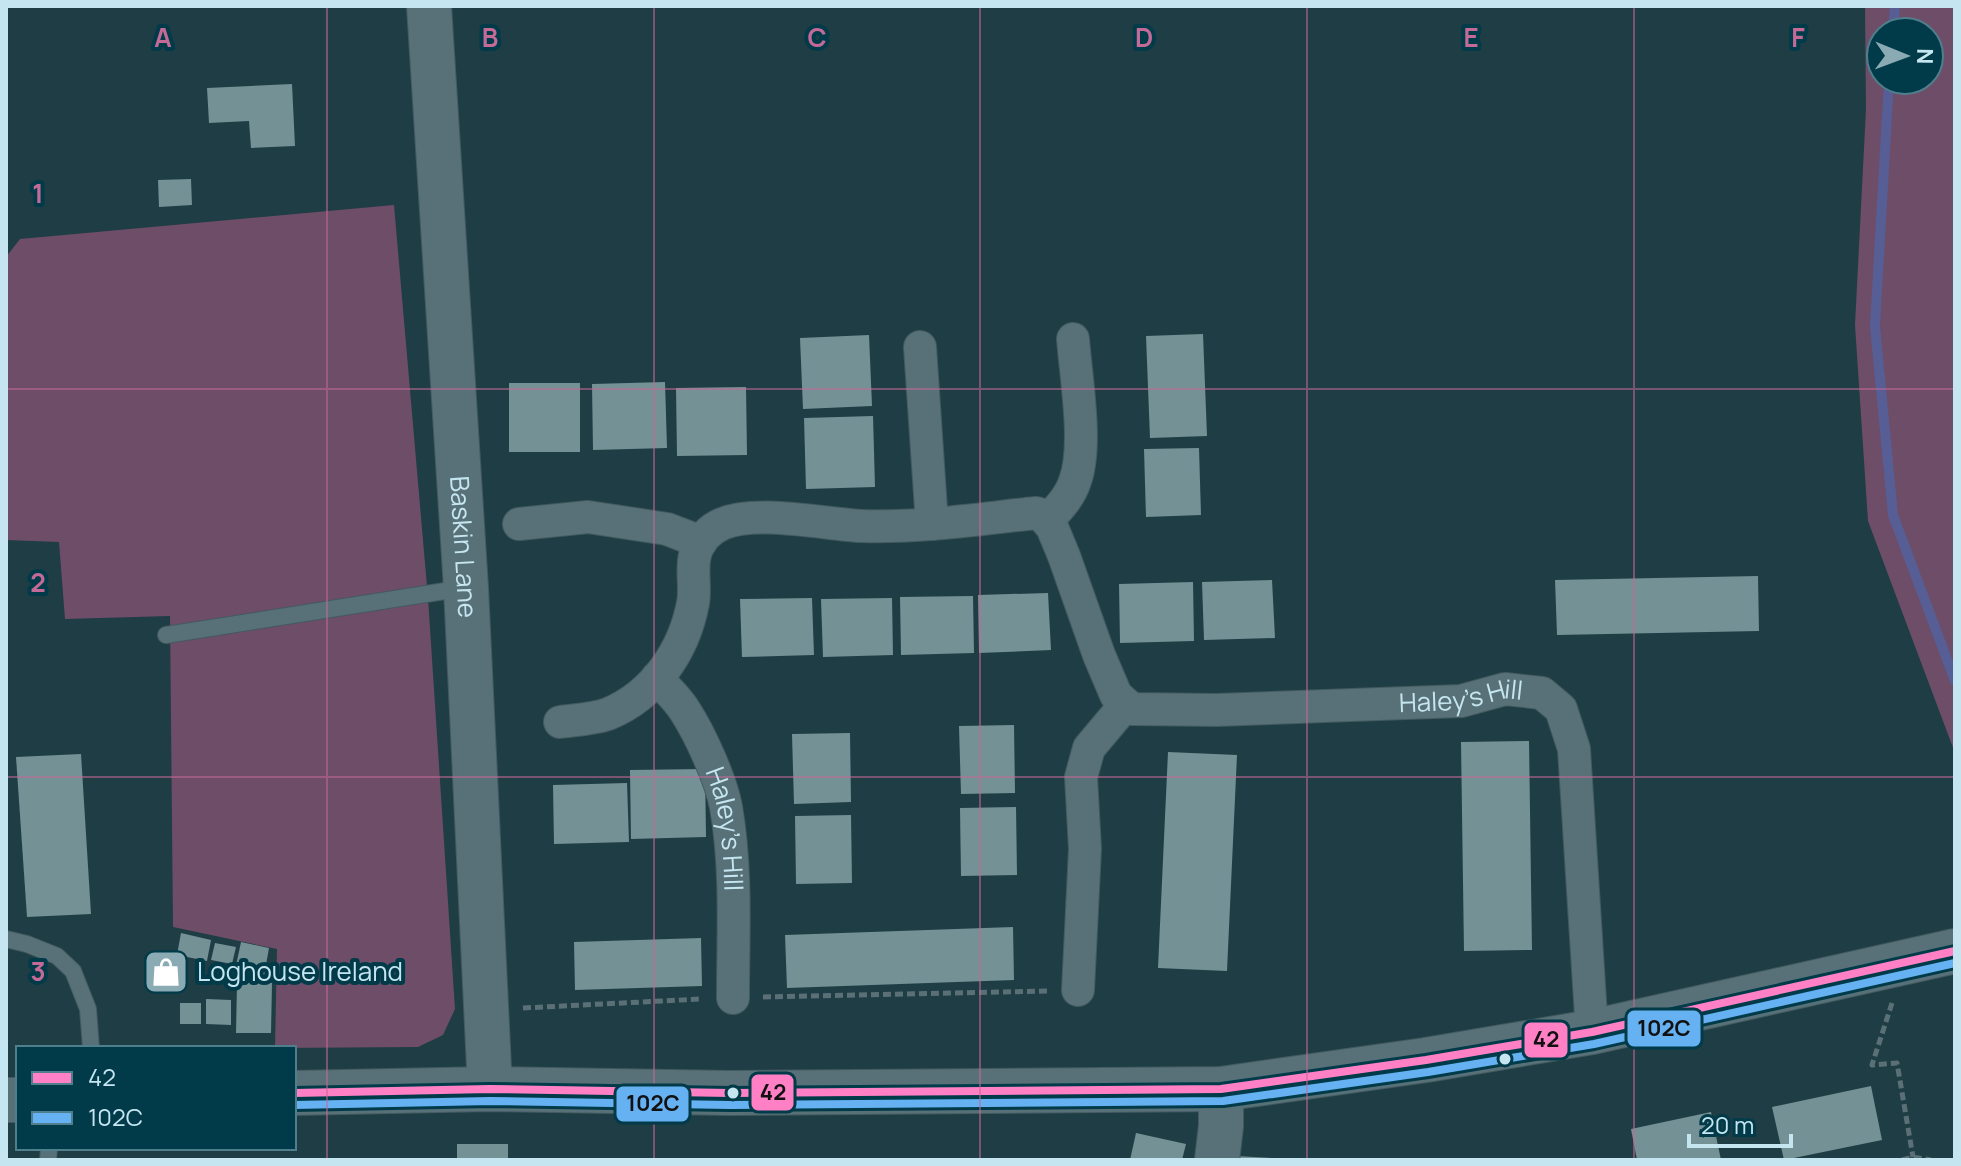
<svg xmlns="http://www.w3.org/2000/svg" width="1961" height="1166" viewBox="0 0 1961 1166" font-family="Manrope,sans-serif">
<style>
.green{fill:#6e4d68;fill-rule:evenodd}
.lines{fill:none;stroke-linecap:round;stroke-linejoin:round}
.stream{stroke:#575e95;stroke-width:10}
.building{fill:#749195}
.lane-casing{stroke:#425a60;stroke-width:18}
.street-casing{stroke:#425a60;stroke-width:34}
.secondary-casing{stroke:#425a60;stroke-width:46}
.path{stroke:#5a7076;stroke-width:5;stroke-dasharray:8 4;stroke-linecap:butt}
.lane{stroke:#587077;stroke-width:16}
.street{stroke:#587077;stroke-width:32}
.secondary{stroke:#587077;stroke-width:44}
.bus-1-casing{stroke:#013b49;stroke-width:14}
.bus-2-casing{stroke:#013b49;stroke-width:14}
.bus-1{stroke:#ff80c5;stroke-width:8}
.bus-2{stroke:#66b1f2;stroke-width:8}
.grid{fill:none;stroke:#c36a97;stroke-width:2;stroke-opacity:0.55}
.bus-dot{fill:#c5e6f0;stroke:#013b49;stroke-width:3}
.labels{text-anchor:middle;stroke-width:8;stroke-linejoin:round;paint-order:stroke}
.street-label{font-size:26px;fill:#c5e6f0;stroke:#013b49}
.poi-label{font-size:26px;fill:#c5e6f0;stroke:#013b49;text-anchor:start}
.grid-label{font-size:26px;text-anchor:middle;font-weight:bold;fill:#c36a97;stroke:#013b49;stroke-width:8;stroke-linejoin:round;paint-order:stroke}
.line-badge{stroke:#013b49;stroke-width:3}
.pale-badge-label{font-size:22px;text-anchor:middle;font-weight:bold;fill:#111}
</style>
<rect width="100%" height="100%" fill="#1f3d45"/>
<g class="green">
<path d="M1865 6H1955V753L1868 521 1855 325 1866 109ZM1881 32H1929V80H1881Z"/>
<polygon points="394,205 428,598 455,1009 443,1035 418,1047 275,1048 277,949 173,927 170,616 65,619 59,542 6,540 6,257 20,239"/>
</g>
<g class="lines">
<g class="stream">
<polyline points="1893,32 1895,6"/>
<polyline points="1889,80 1875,326 1893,515 1955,681"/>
</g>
</g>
<g class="building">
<polygon points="292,84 295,146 251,148 249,121 209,123 207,88"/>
<polygon points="191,179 192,205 159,207 158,180"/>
<polygon points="1203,334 1207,436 1150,438 1146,336"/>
<polygon points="869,335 872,406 803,409 800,338"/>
<polygon points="665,382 667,448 593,450 592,384"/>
<rect x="509" y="383" width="71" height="69"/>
<polygon points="746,387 747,455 677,456 676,388"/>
<polygon points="873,416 875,487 806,489 804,418"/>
<polygon points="1199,448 1201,515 1146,517 1144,449"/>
<polygon points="1758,576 1759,631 1557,635 1555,580"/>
<polygon points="1272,580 1275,638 1204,640 1202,582"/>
<polygon points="1193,582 1194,641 1120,643 1119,584"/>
<polygon points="1048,593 1051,650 979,653 978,595"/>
<polygon points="973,596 974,653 901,655 900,597"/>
<polygon points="812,598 814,655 742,657 740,599"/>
<polygon points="892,598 893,655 823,657 821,599"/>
<polygon points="1014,725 1015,793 961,794 959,726"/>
<polygon points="850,733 851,802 794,804 792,734"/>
<polygon points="1529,741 1532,950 1464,951 1461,742"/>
<polygon points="1168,752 1237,755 1227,971 1158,968"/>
<polygon points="81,754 91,914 27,917 16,757"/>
<polygon points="705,769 706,837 631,839 630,770"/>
<polygon points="627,783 629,842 554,844 553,785"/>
<polygon points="1016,807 1017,875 961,876 960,808"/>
<polygon points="851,815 852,883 796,884 795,816"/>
<polygon points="1013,927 1014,980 787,988 785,935"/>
<polygon points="181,933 211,940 207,961 177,955"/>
<polygon points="701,938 702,986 575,990 574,942"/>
<polygon points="241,942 269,948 264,976 235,970"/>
<polygon points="215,943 236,947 232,964 211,960"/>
<polygon points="237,983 272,983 271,1033 236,1033"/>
<polygon points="206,999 231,1000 231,1025 206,1024"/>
<rect x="180" y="1003" width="21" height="21"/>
<polygon points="1871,1086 1882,1140 1784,1160 1772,1107"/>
<polygon points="1711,1112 1721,1160 1637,1160 1631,1129"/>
<polygon points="1136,1133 1186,1144 1182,1160 1130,1160"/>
<rect x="457" y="1144" width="51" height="16"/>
<polygon points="1236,1156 1272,1158 1272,1160 1235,1160"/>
</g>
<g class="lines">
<g class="lane-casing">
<g id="lane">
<polyline points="166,635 464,588"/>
<polyline points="6,939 27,944 57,956 73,971 88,1009 91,1048"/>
<polyline points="48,1160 49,1148"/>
</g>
</g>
<g class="street-casing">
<g id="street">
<polyline points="920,347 932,524"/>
<path d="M1047 521C1058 509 1070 497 1075 481 1088 446 1076 378 1073 339"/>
<polyline points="519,524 588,517 667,529 701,542"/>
<path id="s1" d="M657 678C666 689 678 699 685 711 700 734 721 780 726 807 737 870 733 934 733 998"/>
<path id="s2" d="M560 722C575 720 594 719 608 714 654 695 684 651 693 603 696 588 691 570 695 555 698 541 710 529 722 524 755 509 824 524 861 526 919 528 978 519 1036 513L1042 515 1052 527 1064 556 1099 655 1116 695 1131 709 1217 710 1461 701 1505 689 1542 693 1561 709 1574 749 1592 1032"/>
<polyline points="1078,990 1085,849 1081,777 1089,748 1126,704"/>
</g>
</g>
<g class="secondary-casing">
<g id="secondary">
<path id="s3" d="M429 6 466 588 490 1089"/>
<polyline points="294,1093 490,1089 730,1093 1221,1089 1426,1060 1592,1032 1955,951"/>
<polyline points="6,1100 18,1100"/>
<polyline points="1217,1160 1221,1126 1221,1089"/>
</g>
</g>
<g class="path">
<polyline points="763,997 1049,991"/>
<polyline points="1892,1003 1872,1065 1897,1063 1913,1157"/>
<polyline points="523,1008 701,999"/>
<polyline points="1902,1160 1913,1157 1931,1160"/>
</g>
<use href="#lane" class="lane"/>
<use href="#street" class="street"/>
<use href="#secondary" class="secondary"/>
<g class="bus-1-casing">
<polyline id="bus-1" points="294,1093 490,1089 730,1093 1221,1089 1426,1060 1592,1032 1955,951"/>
</g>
<g class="bus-2-casing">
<polyline id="bus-2" points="294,1105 490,1101 730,1105 1223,1101 1428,1072 1594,1044 1955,963"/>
</g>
<use href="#bus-1" class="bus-1"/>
<use href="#bus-2" class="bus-2"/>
</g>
<path class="grid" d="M327 6V1160M654 6V1160M980 6V1160M1307 6V1160M1634 6V1160M6 389H1955M6 777H1955"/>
<defs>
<g id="shop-square" transform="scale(2.3)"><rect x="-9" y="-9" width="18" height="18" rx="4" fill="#8babb4" stroke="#013b49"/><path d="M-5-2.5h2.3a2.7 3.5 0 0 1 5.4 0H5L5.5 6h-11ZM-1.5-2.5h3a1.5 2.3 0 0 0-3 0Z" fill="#fff"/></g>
</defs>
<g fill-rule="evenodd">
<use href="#shop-square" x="166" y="972"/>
</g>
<g class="bus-dot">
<circle cx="1505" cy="1059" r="7"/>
<circle cx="733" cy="1093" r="7"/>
</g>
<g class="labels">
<g class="street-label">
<text dy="9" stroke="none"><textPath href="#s3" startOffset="542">Baskin Lane</textPath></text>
<text dy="9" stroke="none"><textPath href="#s2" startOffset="1154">Haley's Hill</textPath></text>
<text dy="9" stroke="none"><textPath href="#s1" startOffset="170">Haley's Hill</textPath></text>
</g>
<g class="poi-label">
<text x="197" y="981">Loghouse Ireland</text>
</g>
</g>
<g class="grid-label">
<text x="163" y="47">A</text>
<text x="490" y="47">B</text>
<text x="817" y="47">C</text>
<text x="1144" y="47">D</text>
<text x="1471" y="47">E</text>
<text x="1798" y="47">F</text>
<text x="38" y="203">1</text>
<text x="38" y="592">2</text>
<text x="38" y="981">3</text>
</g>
<g class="line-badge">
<rect x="1626" y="1009" width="76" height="39" rx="8" fill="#66b1f2"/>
<rect x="1523" y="1021" width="46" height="38" rx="8" fill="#ff80c5"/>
<rect x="750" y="1073" width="45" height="39" rx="8" fill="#ff80c5"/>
<rect x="615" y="1085" width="75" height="38" rx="8" fill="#66b1f2"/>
</g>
<g class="pale-badge-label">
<text x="1664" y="1036">102C</text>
<text x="1546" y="1047">42</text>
<text x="773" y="1100">42</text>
<text x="653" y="1111">102C</text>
</g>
<rect width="1961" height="1166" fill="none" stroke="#c5e6f0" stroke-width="16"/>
<rect x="16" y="1046" width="280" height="104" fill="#013b49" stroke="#4f7f8c" stroke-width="2"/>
<rect x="32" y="1072" width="40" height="12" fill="#ff80c5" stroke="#4f7f8c" stroke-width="2"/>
<text x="88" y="1086" font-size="24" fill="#c5e6f0">42</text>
<rect x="32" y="1112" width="40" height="12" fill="#66b1f2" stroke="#4f7f8c" stroke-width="2"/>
<text x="88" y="1126" font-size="24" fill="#c5e6f0">102C</text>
<g transform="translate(1905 56) rotate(91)"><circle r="38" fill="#013b49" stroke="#4f7f8c" stroke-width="2"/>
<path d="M0-6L14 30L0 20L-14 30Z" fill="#8babb4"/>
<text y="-12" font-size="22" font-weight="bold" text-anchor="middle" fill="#c5e6f0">N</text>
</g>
<path d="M1689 1134v12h102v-12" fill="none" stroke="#c5e6f0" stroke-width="4"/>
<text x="1701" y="1134" font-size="24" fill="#c5e6f0" stroke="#013b49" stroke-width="6" paint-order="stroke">20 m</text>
</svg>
